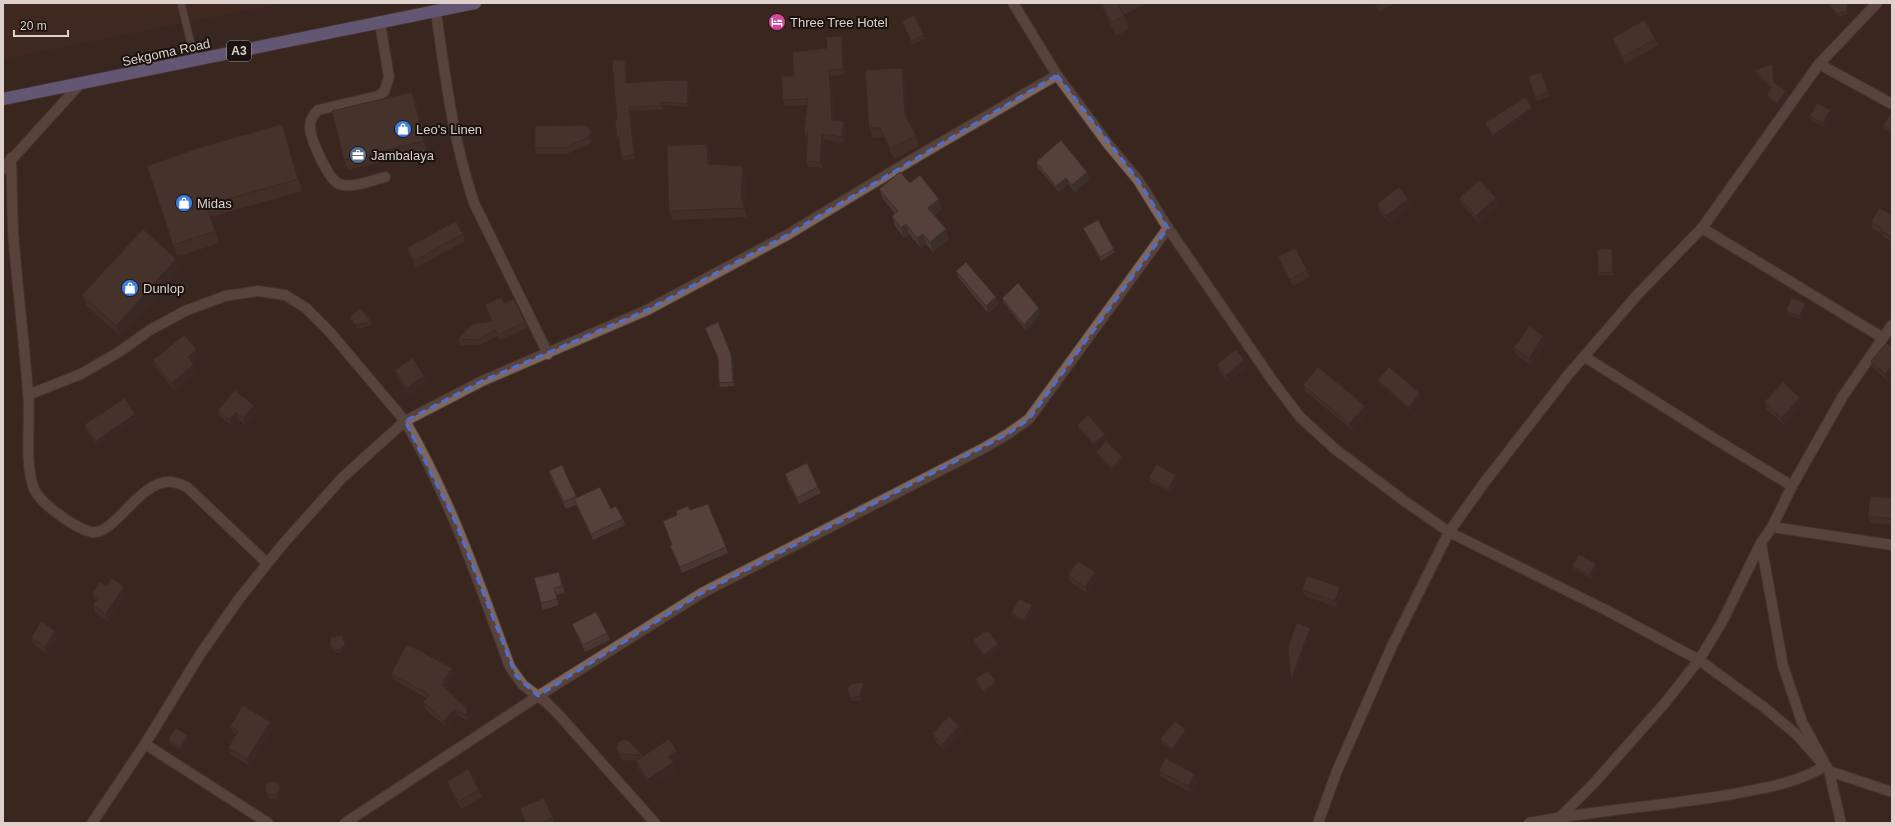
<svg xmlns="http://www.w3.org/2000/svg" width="1895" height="826" viewBox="0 0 1895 826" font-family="Arial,sans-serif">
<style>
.built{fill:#452b22}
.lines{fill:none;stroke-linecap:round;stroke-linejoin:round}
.lane-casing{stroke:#51413c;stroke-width:9}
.street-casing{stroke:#51413c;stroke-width:12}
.highway-casing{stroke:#51413c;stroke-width:14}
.lane{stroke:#7d665e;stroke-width:7}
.street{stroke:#7d665e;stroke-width:10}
.highway{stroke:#9491d8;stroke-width:12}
.wall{fill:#493831}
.shaded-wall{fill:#3c2e28}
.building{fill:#554139;stroke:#3c2e28}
.marked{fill:none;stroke:#4d6fd5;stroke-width:3;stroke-dasharray:8 5;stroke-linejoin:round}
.labels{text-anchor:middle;stroke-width:4;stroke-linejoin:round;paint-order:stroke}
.shield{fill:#1a120e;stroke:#a39893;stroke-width:1}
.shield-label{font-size:12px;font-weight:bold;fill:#ded1cc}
.poi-label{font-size:13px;fill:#ded1cc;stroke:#1a120e;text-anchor:start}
.street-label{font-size:13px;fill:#ded1cc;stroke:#1a120e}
</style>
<rect width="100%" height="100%" fill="#39261f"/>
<polygon class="built" points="3,3 283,3 3,59"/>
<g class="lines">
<g class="lane-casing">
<polyline id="lane" points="181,3 195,60"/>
</g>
<g class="street-casing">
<g id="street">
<path d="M436 12C445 76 453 140 474 203L548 354"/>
<path d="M380 23 389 77 384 92 378 96 318 110C314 114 310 120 310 126 310 139 328 179 339 184 352 189 372 180 385 177"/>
<polyline points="1819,64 1892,104"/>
<path d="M11 158C12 182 12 207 13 231 17 285 24 339 28 393 31 422 24 458 33 486 37 502 75 528 91 532 115 537 139 478 173 482 177 483 183 485 187 487L267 563"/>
<polyline points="3,169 80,84"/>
<polyline points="1168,228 1272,380 1300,417 1335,449 1403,500 1449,532 1608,611 1699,660 1765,708 1797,735 1829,771 1892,792"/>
<polyline points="1702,228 1883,338"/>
<polyline points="1585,357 1715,439 1792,486"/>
<polyline points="28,395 81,374 119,352 150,330 185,311 225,296 258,291 285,295 306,308 329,331 405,421 482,381 647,310 787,235 918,156 1057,75"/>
<polyline points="1772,527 1892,545"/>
<polyline points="1761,543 1783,666 1802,722 1829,771 1841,823"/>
<polyline points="145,744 268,823"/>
<path d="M92 823 145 744 201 653 239 599 283 544 342 478 405 421C450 498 479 583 510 667L523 685 546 702 559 715 655 823"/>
<polyline points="345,823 538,696 702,593 984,448 1008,434 1029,419 1168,228 1138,180 1108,144 1057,75 1013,3"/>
<polyline points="1318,823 1337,771 1391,648 1449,532 1484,483 1568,375 1638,294 1702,228 1819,64 1877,3"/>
<path d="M1529 823C1596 810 1665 806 1733 794 1765 788 1797 783 1825 766"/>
<polyline points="1554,823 1595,782 1664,704 1699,660 1722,622 1761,543 1772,527 1792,486 1843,396 1892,325"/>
</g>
</g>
<g class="highway-casing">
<polyline id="highway" points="3,99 475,3"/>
</g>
<use href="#lane" class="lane"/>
<use href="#street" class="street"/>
<use href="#highway" class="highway"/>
</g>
<g class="wall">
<polygon points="1100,3 1146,3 1124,15 1129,29 1116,36"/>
<polygon points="1374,3 1396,3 1379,12"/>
<polygon points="1829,5 1848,7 1848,14 1838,17 1831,8"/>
<polygon points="902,21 924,35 925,39 912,45"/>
<polygon points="1612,38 1655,39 1658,45 1625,64 1615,45"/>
<polygon points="844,42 845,75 831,76 834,120 844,121 846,128 844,143 825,140 823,168 808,167 806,161 807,138 806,138 804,132 807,105 785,106 783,100 794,76 827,48"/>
<polygon points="625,60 627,64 627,83 688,81 689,85 688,107 663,105 663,110 631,111 635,159 622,160 621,157 619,141 618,141 617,137 617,120"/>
<polygon points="1772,64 1773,67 1775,83 1786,91 1787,95 1779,106 1768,98 1767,95 1771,88 1756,74 1755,70"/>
<polygon points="902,68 905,77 908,120 916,136 919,146 894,159 884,137 873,138 869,128"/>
<polygon points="1541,72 1550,96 1537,101 1528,77"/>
<polygon points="412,92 416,102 427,151 348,170 344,160"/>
<polygon points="1533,111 1494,138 1486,126 1485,123"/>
<polygon points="1832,114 1825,127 1811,120 1810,116"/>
<polygon points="1892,115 1892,134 1884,128 1883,125"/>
<polygon points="282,124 286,136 302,191 211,217 219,243 177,257 147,166"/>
<polygon points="591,131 593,137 591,143 567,154 537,154 535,148"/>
<polygon points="710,153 711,164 746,176 744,206 747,217 673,220 669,211"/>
<polygon points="1036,162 1090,179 1075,192 1069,184 1059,192 1038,168"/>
<polygon points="910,183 942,209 934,215 949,239 933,252 926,244 921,248 909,234 904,238 895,226 892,216 895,214 883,199 879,189"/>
<polygon points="1459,198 1499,205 1479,223 1462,205"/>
<polygon points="1408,199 1411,205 1389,223 1379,211 1377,204"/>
<polygon points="1892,215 1892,242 1883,237 1881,233 1873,229 1871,223"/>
<polygon points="1083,228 1114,249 1115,252 1101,261 1085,232"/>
<polygon points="463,234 465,241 416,268 409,255 407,248"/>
<polygon points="1613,252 1614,275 1599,276 1598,273"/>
<polygon points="1278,257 1307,270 1310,277 1293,286 1281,264"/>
<polygon points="180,269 120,336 86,305 82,295"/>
<polygon points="956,271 999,304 988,313 958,277"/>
<polygon points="1002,298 1041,314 1026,331 1004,303"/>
<polygon points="504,303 525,322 527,328 500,340 498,336 480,345 460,345 458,339 491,321 485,305"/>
<polygon points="1805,303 1806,307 1801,320 1787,314 1786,311"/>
<polygon points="350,317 371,321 372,324 361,329 356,327"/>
<polygon points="1546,343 1531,365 1516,355 1514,348"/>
<polygon points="1892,347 1892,376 1888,381 1873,368 1871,361"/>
<polygon points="199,357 192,363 196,372 174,390 155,367 153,360"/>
<polygon points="733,358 734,386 720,387 719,383"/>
<polygon points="1244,360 1247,367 1228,382 1219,372 1217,365"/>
<polygon points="395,370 424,376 427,383 409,395 397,377"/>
<polygon points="1378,380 1422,396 1410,410 1379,383"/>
<polygon points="1303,385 1368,412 1352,430 1305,391"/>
<polygon points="1764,402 1802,405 1784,425 1766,409"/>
<polygon points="218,410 256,412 245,425 238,419 232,426 220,417"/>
<polygon points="135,414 137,418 97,445 85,428 84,425"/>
<polygon points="1077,425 1105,434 1106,437 1095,447 1078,428"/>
<polygon points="1096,452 1122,457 1123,460 1113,471 1097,455"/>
<polygon points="562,465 577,498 611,509 623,519 625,525 593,540 576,505 566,509 551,478 549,471"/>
<polygon points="785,474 818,487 821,493 799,504 787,481"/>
<polygon points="1149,478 1177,478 1170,492 1150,482"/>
<polygon points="1892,498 1892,525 1870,523 1868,516"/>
<polygon points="690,510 726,547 728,553 682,573 670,546 672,545 677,515"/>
<polygon points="1596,564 1598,567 1591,579 1574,569 1572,566"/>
<polygon points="1095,572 1097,579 1088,594 1070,582 1068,575"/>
<polygon points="561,578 565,593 556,595 559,605 543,610 541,603"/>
<polygon points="106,586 124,587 127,594 108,621 95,612 93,605 96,601 95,600 92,593"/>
<polygon points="1340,587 1342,594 1338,608 1305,596 1302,590"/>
<polygon points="1033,609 1026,623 1013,616 1011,613"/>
<polygon points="572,624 607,633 610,640 585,652 575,631"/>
<polygon points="31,638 58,638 47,654 33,644"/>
<polygon points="345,638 346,649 341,653 336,653 331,648 330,645"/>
<polygon points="973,640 998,644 1000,648 986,659 974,644"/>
<polygon points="391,674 455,675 447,685 448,688 446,690 468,710 471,717 468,721 457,715 446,727 425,709 423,702 426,698 394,680"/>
<polygon points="975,679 997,686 984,694 976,683"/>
<polygon points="865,686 862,700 853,701 850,698 847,689"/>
<polygon points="230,726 272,729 249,766 230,754 228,748 236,735 233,733"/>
<polygon points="959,726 962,733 945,751 935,741 932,734"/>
<polygon points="1186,730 1188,733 1173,752 1162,743 1160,739"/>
<polygon points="188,736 189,740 181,751 169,742 168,739"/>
<polygon points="616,748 642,755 643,756 677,751 680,758 674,762 676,769 651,786 638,768 636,761 622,760"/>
<polygon points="1159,771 1197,781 1191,793 1161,777"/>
<polygon points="447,782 479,790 482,797 461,809 449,788"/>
<polygon points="279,783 282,792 278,798 270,799 267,795 266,791"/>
<polygon points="520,808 553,818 554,823 525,823"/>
</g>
<g class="shaded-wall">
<polygon points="1847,3 1848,7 1848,14 1847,11"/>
<polygon points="842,36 844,42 845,75 843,69"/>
<polygon points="625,60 627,64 627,86 626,83"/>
<polygon points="1772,64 1773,67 1775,87 1774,84"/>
<polygon points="902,68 905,77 908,123 905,114"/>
<polygon points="829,70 831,76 834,126 832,120"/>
<polygon points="688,81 689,85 688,107 687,104"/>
<polygon points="1786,91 1787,95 1779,106 1777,103"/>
<polygon points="412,92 416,102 427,151 424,141"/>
<polygon points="629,107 631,111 635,159 634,155"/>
<polygon points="1532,108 1533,111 1494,138 1493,135"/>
<polygon points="1830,110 1832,114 1825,127 1823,123"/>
<polygon points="844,121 846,128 844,143 842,137"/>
<polygon points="282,124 286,136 302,191 298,179"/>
<polygon points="591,131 593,137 591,143 588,137"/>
<polygon points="822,134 825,140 823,168 820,162"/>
<polygon points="707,144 710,153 711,173 708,164"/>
<polygon points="743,166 746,176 744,206 747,217 741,196"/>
<polygon points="1087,172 1090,179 1075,192 1072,185"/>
<polygon points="1066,178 1069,184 1059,192 1056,186"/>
<polygon points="1496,198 1499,205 1479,223 1476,216"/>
<polygon points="939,199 942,209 932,218 928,208"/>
<polygon points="1408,199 1411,205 1389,223 1386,216"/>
<polygon points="906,224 909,234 904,238 901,228"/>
<polygon points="946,229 949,239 933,252 930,242"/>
<polygon points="923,234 926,244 921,248 917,238"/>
<polygon points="1612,249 1613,252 1614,275 1612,272"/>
<polygon points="176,259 180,269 120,336 116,326"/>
<polygon points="996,297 999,304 988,313 986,306"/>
<polygon points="1805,303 1806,307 1801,320 1800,316"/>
<polygon points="1039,308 1041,314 1026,331 1024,325"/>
<polygon points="1543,336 1546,343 1531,365 1529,358"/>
<polygon points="197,350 199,357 190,364 188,357"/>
<polygon points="731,354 733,358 734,386 733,382"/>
<polygon points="1244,360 1247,367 1228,382 1225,376"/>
<polygon points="194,365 196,372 174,390 171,383"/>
<polygon points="1892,366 1892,376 1888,381 1885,374"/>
<polygon points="424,376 427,383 409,395 406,388"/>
<polygon points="1420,393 1422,396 1410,410 1409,407"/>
<polygon points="1800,398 1802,405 1784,425 1781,418"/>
<polygon points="254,406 256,412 245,425 243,418"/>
<polygon points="1365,406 1368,412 1352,430 1349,424"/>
<polygon points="236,412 238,419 232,426 229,420"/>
<polygon points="135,414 137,418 97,445 96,441"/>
<polygon points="1105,434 1106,437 1095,447 1094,444"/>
<polygon points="1122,457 1123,460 1113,471 1112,468"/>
<polygon points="1176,475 1177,478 1170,492 1168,489"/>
<polygon points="1596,564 1598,567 1591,579 1589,575"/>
<polygon points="559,572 561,578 565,593 562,586"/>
<polygon points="1095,572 1097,579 1088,594 1085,587"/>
<polygon points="124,587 127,594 108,621 105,614"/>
<polygon points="1340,587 1342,594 1338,608 1335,601"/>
<polygon points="1032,605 1033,609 1026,623 1024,620"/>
<polygon points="1310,628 1312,631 1293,683 1291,680"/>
<polygon points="55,631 58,638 47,654 45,647"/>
<polygon points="343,635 345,638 346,649 341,653 340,650"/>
<polygon points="998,644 1000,648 986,659 984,655"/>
<polygon points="453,669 455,675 447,685 448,688 444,692 442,685 443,680"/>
<polygon points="864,682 865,686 862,700 860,696"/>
<polygon points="996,682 997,686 984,694 983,691"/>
<polygon points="455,709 457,715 446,727 444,721"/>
<polygon points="468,710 471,717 468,721 465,715"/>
<polygon points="270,722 272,729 249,766 247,759"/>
<polygon points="959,726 962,733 945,751 943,744"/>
<polygon points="1186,730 1188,733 1173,752 1172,749"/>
<polygon points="188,736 189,740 181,751 180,748"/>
<polygon points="677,751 680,758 674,762 676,769 651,786 648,779 668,757"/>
<polygon points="1195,774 1197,781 1191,793 1188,786"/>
<polygon points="279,783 282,792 278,798 276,795"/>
</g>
<g class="building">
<polygon points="1102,3 1118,3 1124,16 1111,23"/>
<polygon points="1375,3 1381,3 1377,5"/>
<polygon points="1832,3 1847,3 1847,11 1837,14 1829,5"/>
<polygon points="914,15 924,35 911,41 902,21"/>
<polygon points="1645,20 1655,39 1623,57 1612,38"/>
<polygon points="842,36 843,69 829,70 832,120 844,121 842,137 822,134 820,162 806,161 808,132 804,132 808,99 783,100 781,76 794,76 792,52 827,48 826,37"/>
<polygon points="612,60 625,60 626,83 674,80 688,81 687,104 661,102 661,106 629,107 634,155 621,157 619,137 617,137 615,120 617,120"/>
<polygon points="1772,64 1774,84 1775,83 1786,91 1777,103 1767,95 1772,87 1755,70"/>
<polygon points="902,68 905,114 916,136 890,149 880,128 869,128 865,70"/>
<polygon points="1541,72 1548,92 1535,97 1528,77"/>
<polygon points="412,92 424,141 344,160 332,111"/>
<polygon points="1525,97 1532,108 1493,135 1485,123"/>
<polygon points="1817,103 1830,110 1823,123 1810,116"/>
<polygon points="1891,114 1892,115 1892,131 1883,125"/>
<polygon points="282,124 298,179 206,205 215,231 173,245 147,166 198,148"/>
<polygon points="584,125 588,127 591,131 588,137 565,148 535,148 535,126"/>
<polygon points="1061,140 1087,172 1072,185 1066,178 1056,186 1036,162"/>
<polygon points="707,144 708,164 743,166 741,196 744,208 669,211 667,146"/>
<polygon points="900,172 910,183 920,175 939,199 928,208 946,229 930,242 923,234 917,238 906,224 901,228 892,216 898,211 879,189"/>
<polygon points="1479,180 1496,198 1476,216 1459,198"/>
<polygon points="1399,187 1408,199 1386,216 1377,204"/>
<polygon points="1879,208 1892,215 1892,237 1881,231 1882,228 1871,223"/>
<polygon points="1098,220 1114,249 1100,257 1083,228"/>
<polygon points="456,221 463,234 414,261 407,248"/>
<polygon points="143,229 176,259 116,326 82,295"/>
<polygon points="1295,248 1307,270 1290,280 1278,257"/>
<polygon points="1597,249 1612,249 1612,272 1598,273"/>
<polygon points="966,262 996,297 986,306 956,271"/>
<polygon points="1018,283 1039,308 1024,325 1002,298"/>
<polygon points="501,297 504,303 514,299 525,322 498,335 496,330 478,340 458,339 472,324 492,321 485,305"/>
<polygon points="1791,298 1805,303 1800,316 1786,311"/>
<polygon points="360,308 371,321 359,325 354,324 350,317"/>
<polygon points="718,322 731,354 733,382 719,383 718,358 705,328"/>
<polygon points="1529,326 1543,336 1529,358 1514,348"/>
<polygon points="184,335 197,350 188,357 194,365 171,383 153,360"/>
<polygon points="1887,343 1892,347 1892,366 1885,374 1871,361"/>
<polygon points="1236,349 1244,360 1225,376 1217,365"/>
<polygon points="413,358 424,376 406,388 395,370"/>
<polygon points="1318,367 1365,406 1349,424 1303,385"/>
<polygon points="1389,367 1420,393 1409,407 1378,380"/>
<polygon points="1783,382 1800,398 1781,418 1764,402"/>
<polygon points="235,390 254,406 243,418 236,412 229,420 218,410"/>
<polygon points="125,398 135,414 96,441 84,425"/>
<polygon points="1088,415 1105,434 1094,444 1077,425"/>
<polygon points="1106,441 1122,457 1112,468 1096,452"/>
<polygon points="807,463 818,487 797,498 785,474"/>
<polygon points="1156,464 1176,475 1168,489 1149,478"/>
<polygon points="562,465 576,496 564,502 549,471"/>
<polygon points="600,487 611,509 616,506 623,519 591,534 574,499"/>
<polygon points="1870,496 1892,498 1892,519 1868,516"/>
<polygon points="708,504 726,547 680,567 670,546 672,545 663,521 677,515 676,511 688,506 690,510"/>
<polygon points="1579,554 1596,564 1589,575 1572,566"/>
<polygon points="1078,561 1095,572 1085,587 1068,575"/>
<polygon points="559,572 562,586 554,588 557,599 541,603 534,578"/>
<polygon points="1307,576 1340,587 1335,601 1302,590"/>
<polygon points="112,578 124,587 105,614 93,605 99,598 92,593 100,582 106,586"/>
<polygon points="1019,599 1032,605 1024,620 1011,613"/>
<polygon points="596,612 607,633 583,645 572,624"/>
<polygon points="41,621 55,631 45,647 31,638"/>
<polygon points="1297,623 1310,628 1291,680 1288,647"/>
<polygon points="984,632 989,632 998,644 984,655 973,640"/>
<polygon points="343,635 345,645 340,650 334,650 330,645 331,637"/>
<polygon points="407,644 453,669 443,680 445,682 442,685 468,710 465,715 455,709 444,721 423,702 430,695 391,674"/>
<polygon points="988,671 996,682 983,691 975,679"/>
<polygon points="864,682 860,696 852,698 849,695 847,689 851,684"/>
<polygon points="243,705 270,722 247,759 228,748 238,731 230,726"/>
<polygon points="949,716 959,726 943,744 932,734"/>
<polygon points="1175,721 1186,730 1172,749 1160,739"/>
<polygon points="176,728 188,736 180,748 168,739"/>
<polygon points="623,739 629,741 642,755 620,754 616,748 618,743"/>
<polygon points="669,739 677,751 668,757 674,762 648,779 636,761"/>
<polygon points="1165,758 1195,774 1188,786 1159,771"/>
<polygon points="468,769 479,790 458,802 447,782"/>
<polygon points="270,781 279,783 280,789 276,795 269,795 266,791 265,785"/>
<polygon points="544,798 553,818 541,823 526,823 520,808"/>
</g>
<path d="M0 0H1895V826H0ZM1057 75 1138 180 1168 228 1029 419 1008 434 702 593 538 696 516 676 455 521 405 421 482 381 647 310 787 235Z" fill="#39261f" fill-opacity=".55" fill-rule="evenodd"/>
<path class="marked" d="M1057 75 1138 180 1168 228 1029 419 1008 434 702 593 538 696 516 676 455 521 405 421 482 381 647 310 787 235Z"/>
<defs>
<g id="hotel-disc" transform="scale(0.9)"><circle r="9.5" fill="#d1479c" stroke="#1a120e"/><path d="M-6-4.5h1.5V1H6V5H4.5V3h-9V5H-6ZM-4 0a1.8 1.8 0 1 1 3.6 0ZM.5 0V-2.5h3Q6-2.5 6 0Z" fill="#fff"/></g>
<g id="shop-disc" transform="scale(0.9)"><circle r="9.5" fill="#3f7fe0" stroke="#1a120e"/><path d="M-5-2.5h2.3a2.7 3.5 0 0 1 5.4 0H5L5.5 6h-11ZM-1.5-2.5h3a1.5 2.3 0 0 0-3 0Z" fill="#fff"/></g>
<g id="office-disc" transform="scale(0.9)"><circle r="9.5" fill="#5c6f8a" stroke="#1a120e"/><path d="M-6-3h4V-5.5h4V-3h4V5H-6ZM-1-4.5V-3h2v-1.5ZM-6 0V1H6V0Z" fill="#fff"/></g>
</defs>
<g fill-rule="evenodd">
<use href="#hotel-disc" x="777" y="22"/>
<use href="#shop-disc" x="403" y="129"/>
<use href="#office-disc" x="358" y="155"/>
<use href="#shop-disc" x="184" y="203"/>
<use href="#shop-disc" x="130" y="288"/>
</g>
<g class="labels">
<rect class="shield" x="227" y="41" width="24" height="20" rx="3"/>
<g class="shield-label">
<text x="239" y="55">A3</text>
</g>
<g class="poi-label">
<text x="790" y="27">Three Tree Hotel</text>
<text x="416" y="134">Leo's Linen</text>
<text x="371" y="160">Jambalaya</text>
<text x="197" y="208">Midas</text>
<text x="143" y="293">Dunlop</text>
</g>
<g class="street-label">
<text transform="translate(166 52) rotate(-12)" y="5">Sekgoma Road</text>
</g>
</g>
<rect width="1895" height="826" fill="none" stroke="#ded1cc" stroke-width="8"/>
<path d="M14 30v6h54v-6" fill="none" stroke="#ded1cc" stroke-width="2"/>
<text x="20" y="30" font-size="12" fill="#ded1cc" stroke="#1a120e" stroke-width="3" paint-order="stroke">20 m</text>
</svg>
